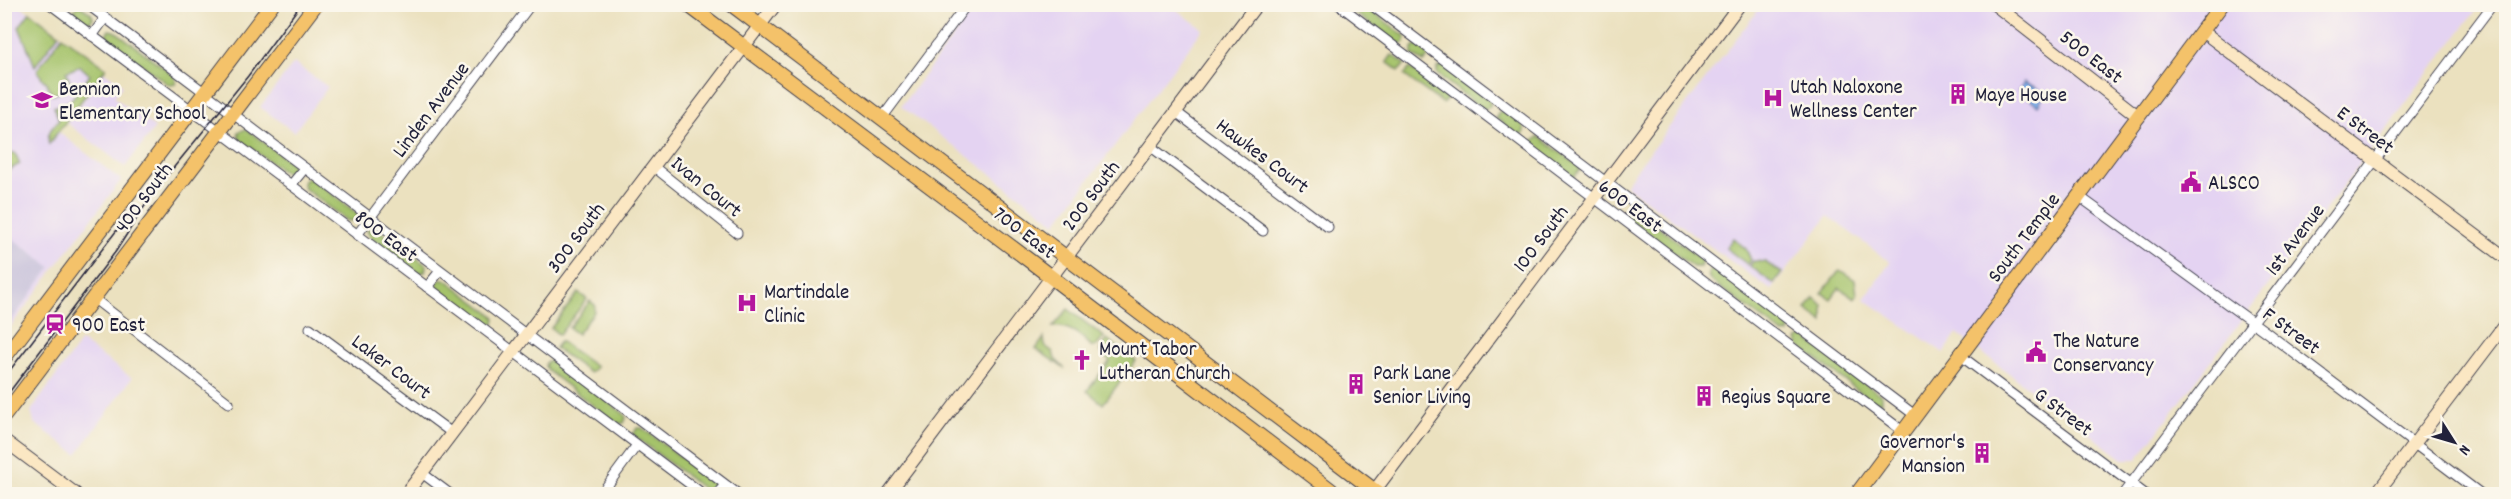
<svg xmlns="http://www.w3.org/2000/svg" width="2511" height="499" viewBox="0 0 2511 499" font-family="Dekko,sans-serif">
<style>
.built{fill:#e4d3f2}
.industrial{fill:#c6c0da}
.green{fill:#a5c36a;stroke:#647252;stroke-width:1.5}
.water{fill:#82b2ed;stroke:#526a94;stroke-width:1.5}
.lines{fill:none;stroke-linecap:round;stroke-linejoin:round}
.street-casing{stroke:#403f4f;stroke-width:11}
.secondary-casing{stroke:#403f4f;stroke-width:14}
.primary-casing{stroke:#403f4f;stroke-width:16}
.street{stroke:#fff;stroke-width:9}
.secondary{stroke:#fbe7c3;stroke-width:12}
.primary{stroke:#f4c26a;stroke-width:14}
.tram{stroke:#22223b;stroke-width:1.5}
.labels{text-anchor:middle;stroke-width:5;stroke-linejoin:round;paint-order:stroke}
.street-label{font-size:21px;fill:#22223b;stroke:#fbf7ec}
.poi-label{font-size:21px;fill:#22223b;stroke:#fbf7ec;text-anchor:start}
</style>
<rect width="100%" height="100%" fill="#fbf7ec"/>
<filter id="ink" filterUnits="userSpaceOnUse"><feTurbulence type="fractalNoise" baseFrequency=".0167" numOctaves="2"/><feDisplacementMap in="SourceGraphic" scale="12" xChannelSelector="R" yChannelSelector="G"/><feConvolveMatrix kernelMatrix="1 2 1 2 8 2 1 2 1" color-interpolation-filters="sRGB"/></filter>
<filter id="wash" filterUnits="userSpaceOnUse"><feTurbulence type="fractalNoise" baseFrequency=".008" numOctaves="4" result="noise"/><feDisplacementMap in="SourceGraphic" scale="24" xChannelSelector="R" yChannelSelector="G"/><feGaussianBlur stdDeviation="1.35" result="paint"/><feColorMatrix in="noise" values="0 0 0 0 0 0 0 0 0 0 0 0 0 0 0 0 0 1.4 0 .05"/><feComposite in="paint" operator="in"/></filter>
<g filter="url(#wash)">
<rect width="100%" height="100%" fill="#ebe1bf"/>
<g class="built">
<polygon points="18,4 104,68 57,131 121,180 5,334 4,5"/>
<polygon points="977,5 1170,5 1203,29 1056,223 901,106"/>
<polygon points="1762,5 2480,5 2137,459 2123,459 1957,334 1944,353 1864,299 1890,262 1828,216 1771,290 1625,185"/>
<polygon points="294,63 328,87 294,132 260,107"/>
<polygon points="104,72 123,85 114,97 155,128 125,167 67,123"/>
<polygon points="81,341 132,378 77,454 34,423 31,411"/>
</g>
<polygon class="industrial" points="4,232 51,267 5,329 4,329"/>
<g class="green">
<polygon points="78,5 91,13 93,18 90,22 85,22 72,13"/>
<polygon points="1344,5 1363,5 1405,36 1405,42 1400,44 1395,42"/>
<polygon points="30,12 59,34 35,66 19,27"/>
<polygon points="109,30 115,31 175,76 176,84 169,85 109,40 106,35"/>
<path d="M62 36 106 68 49 144C46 134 52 127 59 120L54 107 70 101 90 75 80 66 66 72 72 87 52 95 46 81H44L37 70Z"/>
<polygon points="1418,45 1430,55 1424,62 1412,55 1412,48"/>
<polygon points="1392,55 1405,64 1399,71 1387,62"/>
<polygon points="1444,65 1490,100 1490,106 1486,109 1482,109 1437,74 1437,68"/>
<polygon points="1410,68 1448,97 1443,104 1404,75"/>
<polygon points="1505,111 1524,126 1524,133 1519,135 1515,133 1496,118 1499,112"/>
<polygon points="246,129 291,163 293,168 291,172 284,172 240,140 238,132"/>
<polygon points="1539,137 1581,168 1574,177 1534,147 1533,141"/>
<polygon points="8,149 11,154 15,153 20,164 5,172 5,150"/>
<polygon points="306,178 311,178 354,211 358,215 356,220 348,221 304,188 303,182"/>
<polygon points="1630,205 1702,260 1700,267 1693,267 1623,214"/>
<polygon points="373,226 426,265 425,272 418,273 371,238 367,231"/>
<polygon points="1733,238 1746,249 1751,260 1748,265 1726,248"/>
<polygon points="1753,261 1765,262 1782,273 1774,284 1750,266"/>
<polygon points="1710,270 1717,270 1790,326 1789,333 1783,334 1710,280 1708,274"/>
<polygon points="1840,270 1855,280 1857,295 1855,298 1839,288 1831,299 1822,293"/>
<polygon points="440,279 445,279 493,315 495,318 494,324 487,325 438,288 436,284"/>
<polygon points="578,293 587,299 559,335 551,328"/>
<polygon points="1814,298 1823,305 1823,322 1806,309"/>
<polygon points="590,301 595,305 594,312 577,334 569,328"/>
<path d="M1068 309 1104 337 1097 346H1091C1081 335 1068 325 1053 327Z"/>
<polygon points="1803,336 1882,396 1882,402 1873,402 1799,346 1797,340"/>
<polygon points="1044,338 1045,346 1053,352 1055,359 1065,369 1036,349"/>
<polygon points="1107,339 1136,361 1103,404 1087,391 1110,361 1100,351"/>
<polygon points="560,341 596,367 590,373 555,348"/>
<polygon points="553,360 624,414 626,418 624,423 617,424 548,371 545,366 546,362"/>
<polygon points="637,428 642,428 713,481 714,489 710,491 706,491 636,437 633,435"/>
</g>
<polygon class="water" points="2024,82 2039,89 2043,97 2038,105 2019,90"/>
</g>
<g filter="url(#ink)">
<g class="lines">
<g class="street-casing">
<g id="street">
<polyline points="50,4 703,494"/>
<polyline points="87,4 738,494"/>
<polyline points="1338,4 1904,432"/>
<polyline points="1370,4 1916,416"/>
<polyline points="2506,4 2506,5"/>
<polyline points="92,36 105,18"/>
<polyline points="1176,112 1328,227"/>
<polyline points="882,118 967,4"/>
<polyline points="1150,146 1263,231"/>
<polyline points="654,167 737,233"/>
<polyline points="291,185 305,168"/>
<polyline points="2080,197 2266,332 2481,494"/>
<polyline points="357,235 531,4"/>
<polyline points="427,287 440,271"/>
<polyline points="93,298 229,403"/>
<polyline points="310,328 452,433"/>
<polyline points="1961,356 2145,494"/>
<polyline points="422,473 450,494"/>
<polyline points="601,494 637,445"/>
<polyline points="717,494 725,485"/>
<polyline points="2123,494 2493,4"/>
</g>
</g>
<g class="secondary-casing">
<g id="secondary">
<polyline points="1994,4 2139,117"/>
<polyline points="2202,31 2506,258"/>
<polyline points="4,440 76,494"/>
<polyline points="406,494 776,4"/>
<polyline points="888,494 1257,4"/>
<polyline points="1372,494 1740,4"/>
<polyline points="2376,494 2506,323"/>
</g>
</g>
<g class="primary-casing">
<g id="primary">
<polyline points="687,4 1030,261 1336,494"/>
<polyline points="731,4 1379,494"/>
<polyline points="4,358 272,4"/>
<polyline points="4,416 316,4"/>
<polyline points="1857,494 2222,4"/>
</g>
</g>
<use href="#street" class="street"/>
<use href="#secondary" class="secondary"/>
<use href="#primary" class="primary"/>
<g class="tram">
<polyline points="4,378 136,205"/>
<polyline points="4,399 116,251 153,193 248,76 301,4"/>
</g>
</g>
</g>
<defs>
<g id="building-bare" transform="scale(1.62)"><path d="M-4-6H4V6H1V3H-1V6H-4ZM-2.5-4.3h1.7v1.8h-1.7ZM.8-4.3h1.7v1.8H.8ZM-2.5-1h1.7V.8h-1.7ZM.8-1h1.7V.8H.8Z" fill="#b5179e" stroke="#fbf7ec" stroke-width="2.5" paint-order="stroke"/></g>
<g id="hospital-bare" transform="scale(1.62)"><path d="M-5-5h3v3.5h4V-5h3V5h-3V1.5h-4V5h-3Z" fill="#b5179e" stroke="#fbf7ec" stroke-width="2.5" paint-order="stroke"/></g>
<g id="school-bare" transform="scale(1.62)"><path d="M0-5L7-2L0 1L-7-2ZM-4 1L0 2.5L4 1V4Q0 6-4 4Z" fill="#b5179e" stroke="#fbf7ec" stroke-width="2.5" paint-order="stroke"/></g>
<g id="civic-bare" transform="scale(1.62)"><path d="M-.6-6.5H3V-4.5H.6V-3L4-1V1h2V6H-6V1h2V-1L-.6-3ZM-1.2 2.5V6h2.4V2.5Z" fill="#b5179e" stroke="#fbf7ec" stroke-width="2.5" paint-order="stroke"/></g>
<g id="station-bare" transform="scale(1.62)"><path d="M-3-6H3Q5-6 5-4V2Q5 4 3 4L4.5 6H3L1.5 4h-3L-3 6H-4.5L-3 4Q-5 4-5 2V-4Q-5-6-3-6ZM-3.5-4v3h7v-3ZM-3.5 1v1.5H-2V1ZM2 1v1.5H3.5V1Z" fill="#b5179e" stroke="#fbf7ec" stroke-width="2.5" paint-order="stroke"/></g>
<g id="church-bare" transform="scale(1.62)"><path d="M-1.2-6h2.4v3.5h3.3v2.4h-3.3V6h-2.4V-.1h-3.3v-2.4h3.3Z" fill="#b5179e" stroke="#fbf7ec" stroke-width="2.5" paint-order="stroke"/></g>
</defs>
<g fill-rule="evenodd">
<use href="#building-bare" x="1958" y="94"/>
<use href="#hospital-bare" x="1773" y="98"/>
<use href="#school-bare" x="42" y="100"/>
<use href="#civic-bare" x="2191" y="182"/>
<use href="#hospital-bare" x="747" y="303"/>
<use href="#station-bare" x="55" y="324"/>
<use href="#civic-bare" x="2036" y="352"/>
<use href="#church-bare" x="1082" y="360"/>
<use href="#building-bare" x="1356" y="384"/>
<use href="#building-bare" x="1704" y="396"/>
<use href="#building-bare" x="1982" y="453"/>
</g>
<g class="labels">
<g class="street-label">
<text transform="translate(2092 56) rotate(38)" y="7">500 East</text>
<text transform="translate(430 109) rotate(-53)" y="7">Linden Avenue</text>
<text transform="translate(2366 129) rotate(37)" y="7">E Street</text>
<text transform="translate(1263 155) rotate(37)" y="7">Hawkes Court</text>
<text transform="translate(707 186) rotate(39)" y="7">Ivan Court</text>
<text transform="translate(1090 195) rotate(-53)" y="7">200 South</text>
<text transform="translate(143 197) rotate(-53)" y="7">400 South</text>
<text transform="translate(1631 205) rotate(37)" y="7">600 East</text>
<text transform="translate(1025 232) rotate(37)" y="7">700 East</text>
<text transform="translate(387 235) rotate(37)" y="7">800 East</text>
<text transform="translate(575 237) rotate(-53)" y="7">300 South</text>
<text transform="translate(2023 237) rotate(-53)" y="7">South Temple</text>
<text transform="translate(1540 238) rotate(-53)" y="7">100 South</text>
<text transform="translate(2294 239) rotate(-53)" y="7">1st Avenue</text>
<text transform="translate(2292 330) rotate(36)" y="7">F Street</text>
<text transform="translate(392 366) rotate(37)" y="7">Laker Court</text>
<text transform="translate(2064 411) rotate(37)" y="7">G Street</text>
</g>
<g class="poi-label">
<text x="1790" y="93">Utah Naloxone<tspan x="1790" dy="24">Wellness Center</tspan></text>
<text x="59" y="95">Bennion<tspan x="59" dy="24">Elementary School</tspan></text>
<text x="1975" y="101">Maye House</text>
<text x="2208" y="189">ALSCO</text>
<text x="764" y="298">Martindale<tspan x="764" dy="24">Clinic</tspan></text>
<text x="72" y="331">900 East</text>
<text x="2053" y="347">The Nature<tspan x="2053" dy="24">Conservancy</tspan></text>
<text x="1099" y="355">Mount Tabor<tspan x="1099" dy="24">Lutheran Church</tspan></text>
<text x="1373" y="379">Park Lane<tspan x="1373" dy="24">Senior Living</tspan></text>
<text x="1721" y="403">Regius Square</text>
<text x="1965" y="448" text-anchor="end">Governor's<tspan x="1965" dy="24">Mansion</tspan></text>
</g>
</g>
<rect width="2511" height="499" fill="none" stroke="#fbf7ec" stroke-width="24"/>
<g transform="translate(2454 442) rotate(127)" stroke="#fbf7ec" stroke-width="4.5" paint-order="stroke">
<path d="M0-4.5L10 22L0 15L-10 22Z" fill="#22223b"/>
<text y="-9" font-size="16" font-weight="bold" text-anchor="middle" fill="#22223b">N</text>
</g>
</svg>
